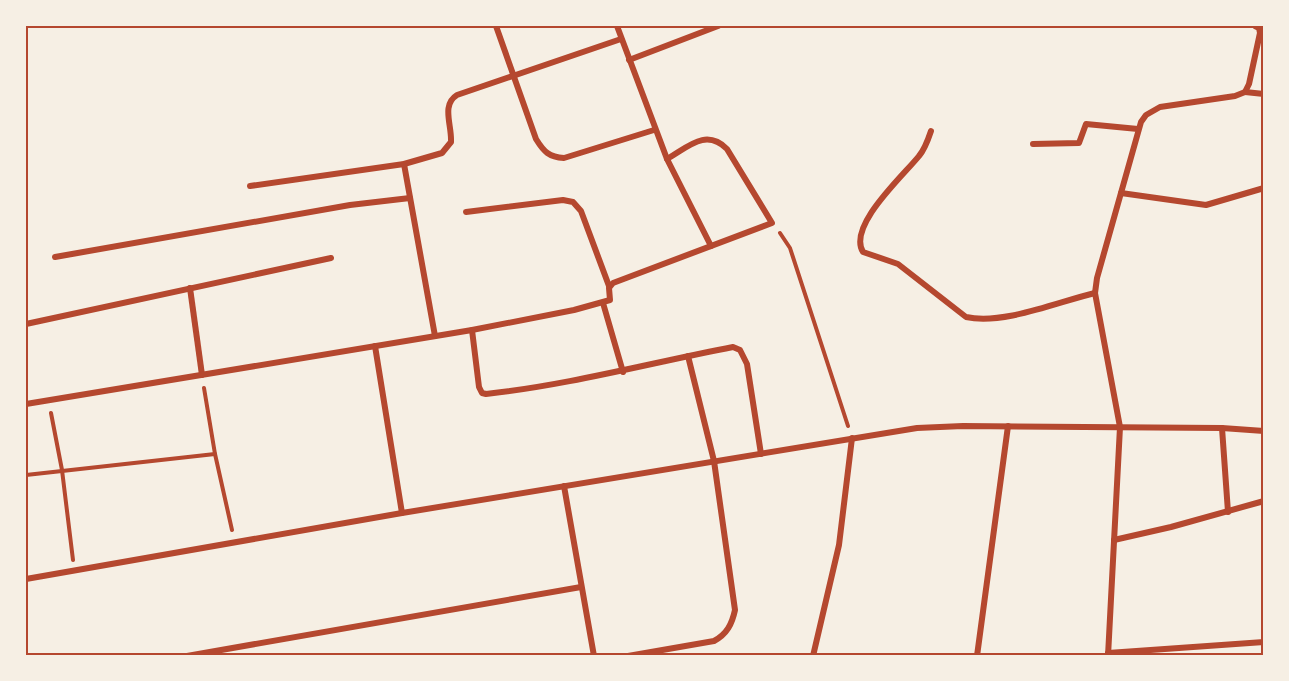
<svg xmlns="http://www.w3.org/2000/svg" width="1289" height="681" viewBox="0 0 1289 681" font-family="Quicksand,sans-serif">
<style>
.lines{fill:none;stroke-linecap:round;stroke-linejoin:round}
.path{stroke:#b5482f;stroke-width:4}
.minor{stroke:#b5482f;stroke-width:6}
.neatline{fill:none;stroke:#b5482f;stroke-width:2}
</style>
<rect width="100%" height="100%" fill="#f6efe4"/>
<g class="lines">
<g class="path">
<polyline points="780,233 790,248 848,426"/>
<polyline points="204,388 215,454 232,530"/>
<polyline points="51,413 62,470 73,560"/>
<polyline points="26,475 215,454"/>
</g>
<g class="minor">
<path d="M496 26 536 139C544 152 549 157 564 158L654 130"/>
<polyline points="617,26 667,159 711,246"/>
<polyline points="629,60 718,26"/>
<polyline points="1245,92 1264,94"/>
<path d="M931 131C928 140 925 149 919 156 904 175 847 226 863 252L898 264 966 317C1004 325 1057 302 1095 293"/>
<polyline points="1033,144 1079,143 1086,124 1138,129"/>
<polyline points="404,164 435,336"/>
<path d="M250 186 404 164 442 153 451 142C452 125 441 105 457 95L621 39"/>
<polyline points="1121,193 1206,205 1264,188"/>
<polyline points="466,212 563,200 573,202 581,211 609,286"/>
<polyline points="55,257 350,205 410,198"/>
<polyline points="190,288 202,375"/>
<polyline points="603,303 623,372"/>
<polyline points="26,324 331,258"/>
<path d="M472 330 479 387 482 393 486 394C569 385 650 363 733 347L740 350 747 364 761 454"/>
<polyline points="375,346 402,513"/>
<path d="M26 404 472 330 574 310 610 300 609 288 613 283 772 223 727 149C706 128 688 147 667 159"/>
<polyline points="1222,428 1228,512"/>
<polyline points="564,486 594,656"/>
<polyline points="1114,540 1171,527 1264,501"/>
<polyline points="26,579 402,513 917,428 963,426 1222,428 1264,431"/>
<polyline points="1108,653 1264,642"/>
<polyline points="187,656 581,587"/>
<path d="M628 656 714 641C727 634 732 624 735 610L714 461 688 356"/>
<polyline points="813,656 839,545 852,438"/>
<polyline points="977,656 1008,426"/>
<polyline points="1108,656 1120,427 1095,293 1097,278 1141,122 1146,115 1160,107 1235,96 1245,92 1249,84 1260,33 1259,28 1255,26"/>
</g>
</g>
<rect width="1289" height="681" fill="none" stroke="#f6efe4" stroke-width="54"/>
<rect x="27" y="27" width="1235" height="627" class="neatline"/>
</svg>
